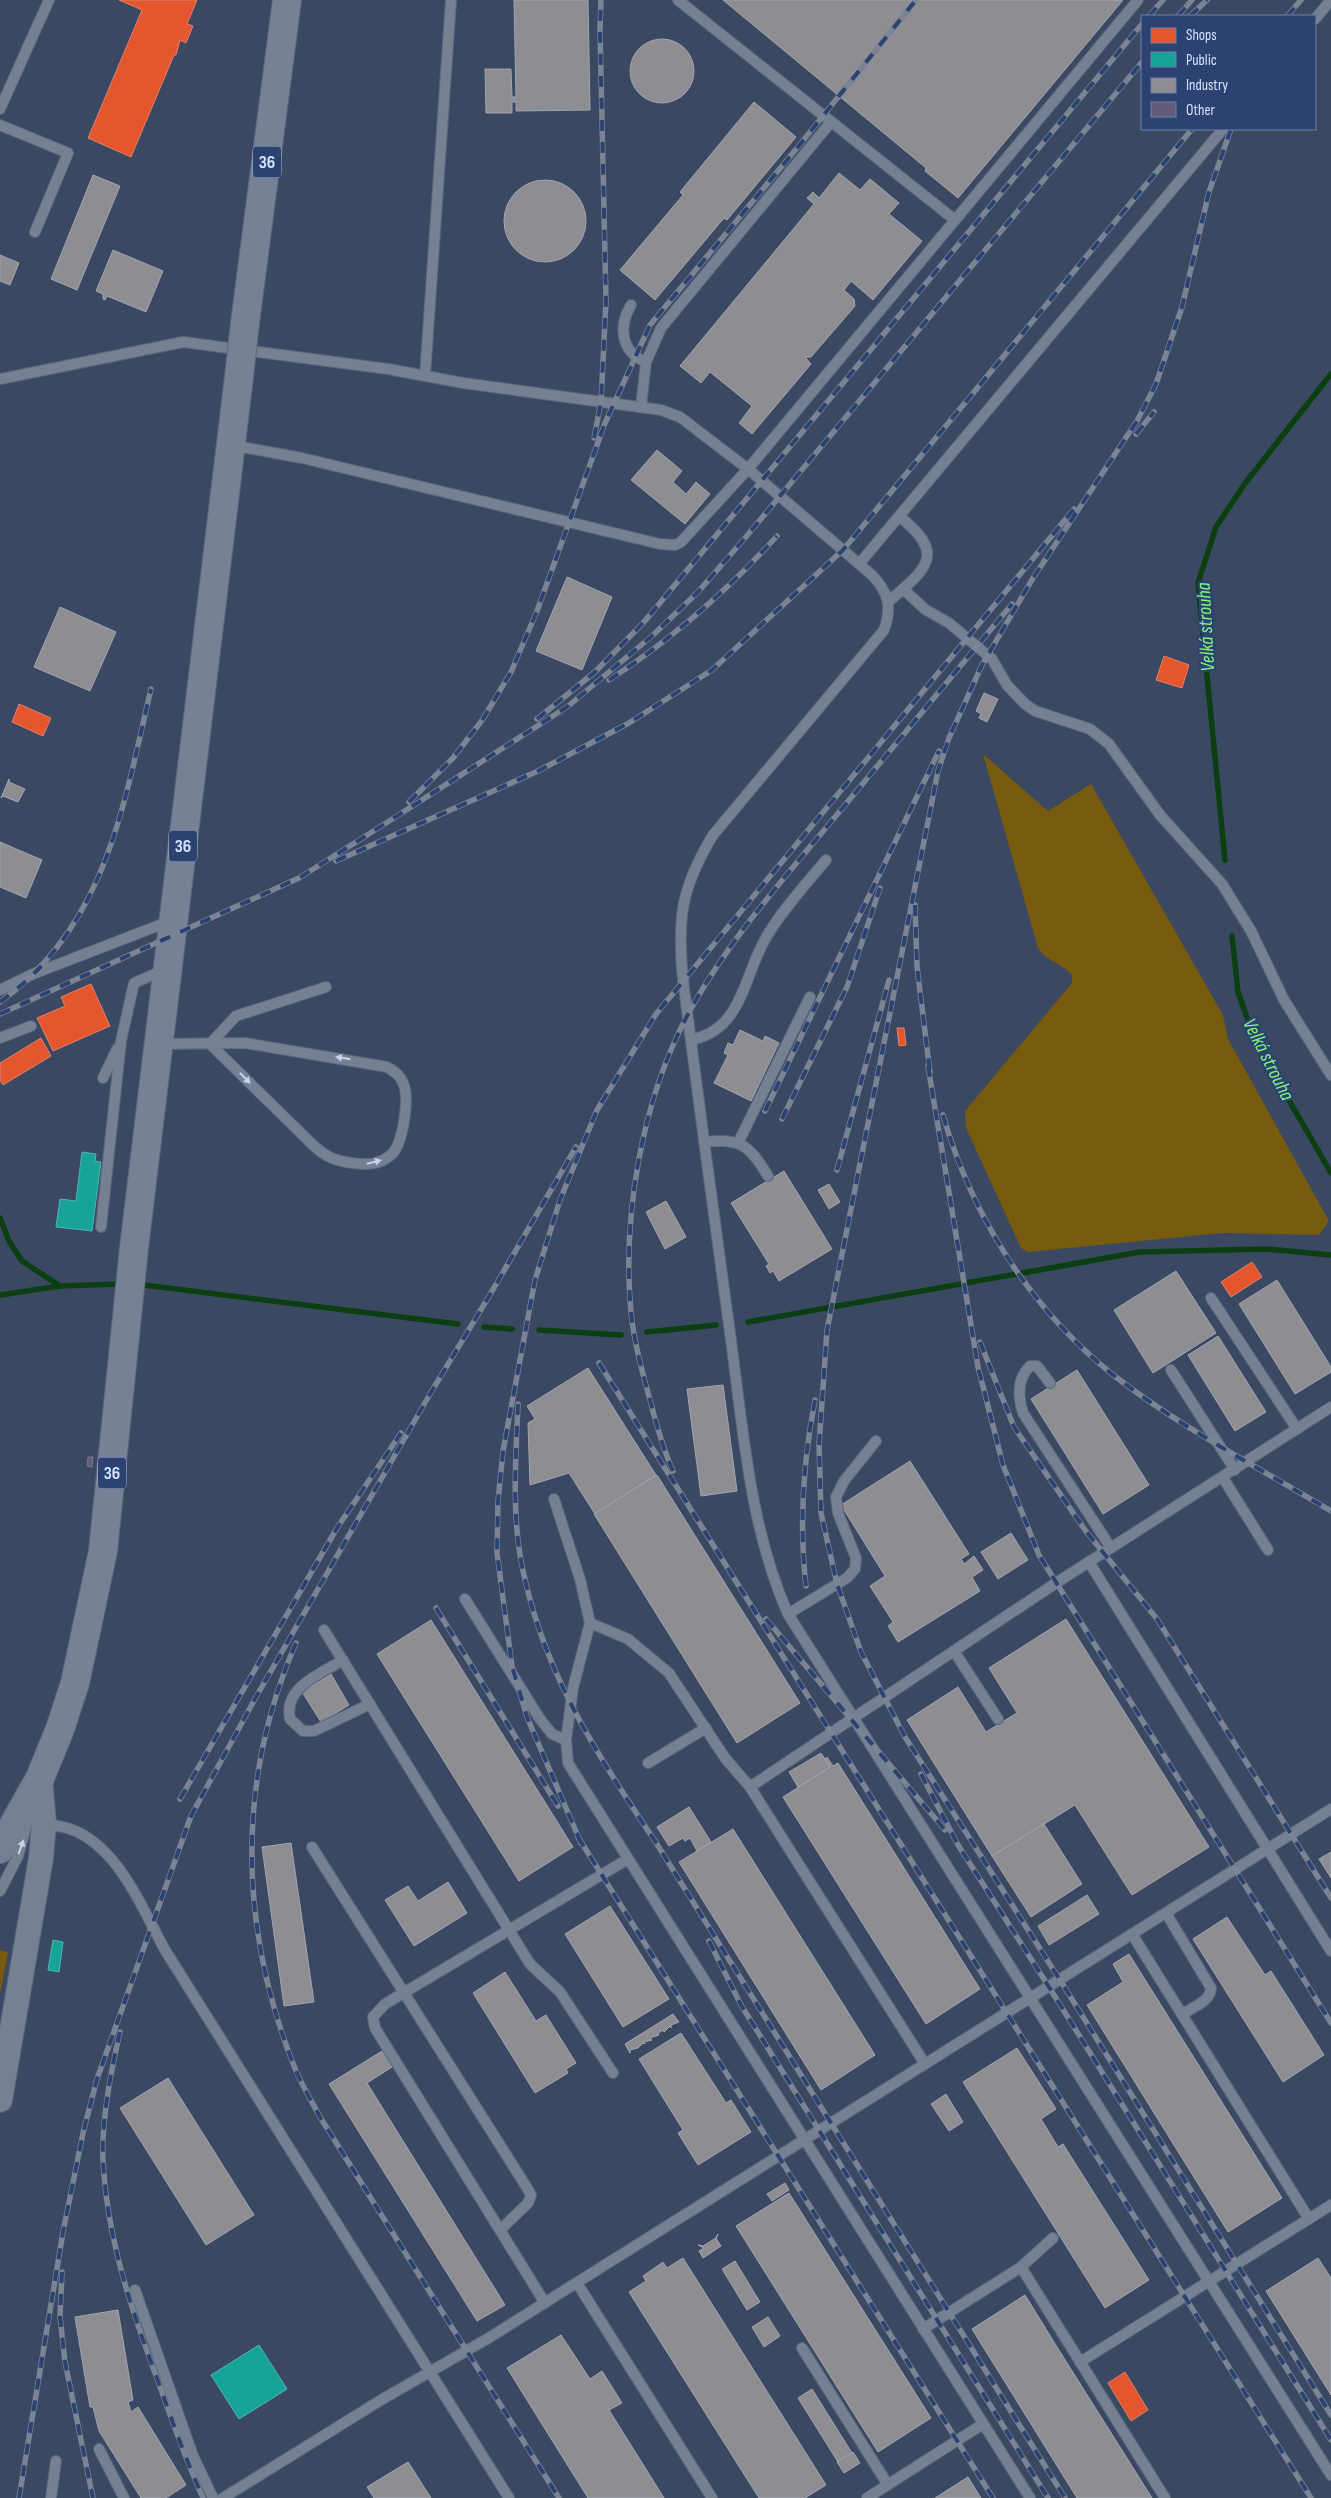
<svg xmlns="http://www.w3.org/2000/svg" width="1331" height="2498" viewBox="0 0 1331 2498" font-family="'Sofia Sans Condensed',sans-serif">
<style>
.green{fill:#775b0f}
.shops{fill:#e4572e;stroke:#df816c}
.public{fill:#17a398;stroke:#4fb6b7}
.industry{fill:#8d8d92;stroke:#a2a6b2}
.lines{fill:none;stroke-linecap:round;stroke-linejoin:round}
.stream{stroke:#0b3e11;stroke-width:5.5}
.building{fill:#645b78;stroke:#79778b}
.service-casing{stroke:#5b667c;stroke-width:12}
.tertiary-casing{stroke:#5b667c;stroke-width:26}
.secondary-casing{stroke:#5b667c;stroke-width:30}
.primary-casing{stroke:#5b667c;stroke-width:30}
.service{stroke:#768093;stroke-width:10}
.tertiary{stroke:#768093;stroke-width:24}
.secondary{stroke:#768093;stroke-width:28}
.primary{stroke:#778195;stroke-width:28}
.rail-casing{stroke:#7a8495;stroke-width:5.5}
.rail{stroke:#2c4271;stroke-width:4;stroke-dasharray:11;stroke-linecap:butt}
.primary-bridge-casing{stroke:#5b667c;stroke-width:30;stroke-linecap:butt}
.primary-bridge{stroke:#778195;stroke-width:28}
.oneway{fill:#c5d3ee}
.labels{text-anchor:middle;stroke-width:5;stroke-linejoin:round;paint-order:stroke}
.shield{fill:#2c4271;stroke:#a1b2d4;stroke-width:1}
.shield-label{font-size:18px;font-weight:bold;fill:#d3e2fe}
.water-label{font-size:20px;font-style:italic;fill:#80f67e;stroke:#2c4271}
</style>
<rect width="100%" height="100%" fill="#3b4862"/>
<g class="green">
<path d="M983 754 1048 811 1091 784 1223 1015 1228 1039 1329 1221 1319 1235 1222 1233 1028 1252 1021 1248 966 1128 965 1111 1072 983V975C1062 963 1047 962 1038 948Z"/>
<polygon points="0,1950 8,1952 0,1994"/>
</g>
<g class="shops">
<polygon points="119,0 197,0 187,24 193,26 186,43 180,40 176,55 174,55 131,157 88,138 142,10"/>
<polygon points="760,0 904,0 845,73"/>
<polygon points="925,0 1108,0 959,181 854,96"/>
<polygon points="1164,656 1189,665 1182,688 1156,680"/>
<polygon points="19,704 51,718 43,736 12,722"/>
<polygon points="91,984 110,1026 53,1051 37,1018 65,1006 61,997"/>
<polygon points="897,1028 904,1028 906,1045 899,1046"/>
<polygon points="41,1038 51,1056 3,1085 0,1080 0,1063"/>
<polygon points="1252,1262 1262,1277 1231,1297 1221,1282"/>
<polygon points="1125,2372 1148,2410 1131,2421 1108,2383"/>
</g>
<g class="public">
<polygon points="82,1152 96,1154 95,1161 101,1162 92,1231 56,1227 60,1199 76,1201"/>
<polygon points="53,1940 63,1942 59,1972 48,1970"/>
<polygon points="259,2345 287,2389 239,2419 211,2375"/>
</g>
<g class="industry">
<polygon points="514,0 588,0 590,110 516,111 516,102 512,102 512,113 486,113 485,69 511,69 512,97 516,97"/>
<polygon points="723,0 1123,0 958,198 925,171 926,168"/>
<circle cx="662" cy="71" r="32"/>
<polygon points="754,102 796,137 727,220 724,218 655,300 620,270 683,195 680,192"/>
<polygon points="839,173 860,190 870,179 899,203 889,214 922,241 873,300 851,281 844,290 854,299 855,306 811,357 805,357 811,364 752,434 739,423 752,406 710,372 701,383 680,366 814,204 807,198 813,192 819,198"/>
<polygon points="93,175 120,186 77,290 51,279"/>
<circle cx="545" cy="221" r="41"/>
<polygon points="113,250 163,271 146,312 107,296 105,300 103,299 103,294 96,291"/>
<polygon points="0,255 19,263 10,285 0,281"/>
<polygon points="657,450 682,471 673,482 686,494 696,482 710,494 685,524 631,480"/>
<polygon points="567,577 612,597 582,670 536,651"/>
<polygon points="60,607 116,632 90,691 34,667"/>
<polygon points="984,693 998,699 987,722 979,718 981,714 976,711"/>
<polygon points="9,779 9,782 25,789 18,802 3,796 1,798"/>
<polygon points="0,842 42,860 26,898 0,887"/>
<polygon points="740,1030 763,1041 765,1036 779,1043 751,1101 714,1083 728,1055 724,1053 728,1043 733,1045"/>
<polygon points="784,1171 832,1249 779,1281 773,1271 770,1273 766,1266 769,1264 731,1203"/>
<polygon points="829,1184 840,1202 829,1209 818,1190"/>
<polygon points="666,1201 686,1237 665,1249 646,1212"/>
<polygon points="1176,1271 1216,1333 1153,1373 1114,1310"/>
<polygon points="1277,1280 1331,1367 1331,1372 1295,1394 1239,1304"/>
<polygon points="1218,1336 1266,1412 1235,1431 1188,1355"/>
<polygon points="588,1368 656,1475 595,1514 569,1473 530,1485 528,1423 535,1419 527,1406"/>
<polygon points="1077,1370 1149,1485 1103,1514 1031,1399"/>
<polygon points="723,1385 737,1491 701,1496 687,1389"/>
<polygon points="910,1461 969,1554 961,1559 964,1564 974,1556 983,1570 972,1577 980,1591 898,1642 888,1626 893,1622 870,1586 885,1576 841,1505"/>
<polygon points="657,1475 800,1703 737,1743 594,1514"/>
<polygon points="1011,1533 1028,1560 998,1579 981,1552"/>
<polygon points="1066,1619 1209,1847 1132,1895 1075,1805 992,1856 907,1720 958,1687 986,1732 1017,1713 989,1668"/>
<polygon points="431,1620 573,1847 519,1881 377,1654"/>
<polygon points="331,1674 349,1705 321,1722 302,1692"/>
<polygon points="821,1753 830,1767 798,1787 789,1772"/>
<polygon points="827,1757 833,1766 838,1763 980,1989 926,2024 783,1797 830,1767 825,1759"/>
<polygon points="689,1807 711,1842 697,1851 690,1838 685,1841 683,1838 669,1846 657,1827"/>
<polygon points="1044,1824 1082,1884 1031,1917 992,1856"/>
<polygon points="733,1829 875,2055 821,2090 679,1862"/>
<polygon points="291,1843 314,2002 284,2006 262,1847"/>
<polygon points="1331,1852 1331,1878 1319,1859"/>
<polygon points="448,1882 467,1913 414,1946 385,1900 408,1886 418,1901"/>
<polygon points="1087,1895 1099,1914 1049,1945 1038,1926"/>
<polygon points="610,1906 669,1999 623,2027 565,1934"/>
<polygon points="1227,1917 1265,1975 1271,1971 1324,2055 1283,2082 1193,1939"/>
<polygon points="1129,1954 1282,2198 1228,2232 1087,2005 1123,1982 1113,1964"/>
<polygon points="505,1972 536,2021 546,2015 576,2063 566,2069 568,2073 535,2093 473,1993"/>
<polygon points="673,2014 679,2022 671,2025 671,2028 670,2026 664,2032 663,2030 657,2034 659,2035 650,2038 652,2040 644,2042 645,2044 643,2043 638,2048 630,2050 630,2053 625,2044"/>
<polygon points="681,2033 726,2103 731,2100 751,2132 698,2165 678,2133 683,2130 639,2059"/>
<polygon points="1017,2048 1056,2109 1041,2119 1058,2147 1063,2144 1149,2280 1105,2308 963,2082"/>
<polygon points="382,2051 392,2067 367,2083 505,2305 477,2321 329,2084"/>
<polygon points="168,2078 254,2215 206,2245 120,2108"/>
<polygon points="946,2094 963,2122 949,2131 931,2104"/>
<polygon points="785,2183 789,2190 772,2201 767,2194"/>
<polygon points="789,2193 931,2418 878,2452 736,2226"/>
<polygon points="718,2234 716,2238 721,2246 703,2258 699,2251 704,2248 698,2245 703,2246 716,2238"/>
<polygon points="683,2258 826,2485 805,2498 759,2498 629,2292 646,2281 643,2276 663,2262 667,2268"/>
<polygon points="1318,2258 1331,2278 1331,2395 1266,2291"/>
<polygon points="735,2261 760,2302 747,2310 722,2269"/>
<polygon points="1025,2295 1057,2347 1152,2498 1077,2498 972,2329"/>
<polygon points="118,2310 133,2400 128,2402 131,2412 138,2407 186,2485 166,2498 141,2498 99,2431 93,2407 90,2407 75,2317"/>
<polygon points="768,2317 780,2336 764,2347 752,2327"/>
<polygon points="561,2335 590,2379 602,2371 622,2403 609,2410 664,2498 588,2498 507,2368"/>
<polygon points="812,2389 852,2453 838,2462 798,2398"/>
<polygon points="853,2452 860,2463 844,2473 837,2462"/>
<polygon points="408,2462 431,2498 374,2498 367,2487"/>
<polygon points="968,2477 981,2498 935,2498"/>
</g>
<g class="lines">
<g class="stream">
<polyline points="1225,860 1198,583 1216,527 1246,482 1331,374"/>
<polyline points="1232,936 1238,992 1256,1043 1331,1173"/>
<polyline points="0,1218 9,1241 22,1261 60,1286"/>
<polyline points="136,1284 458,1324"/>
<polyline points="0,1295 60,1286 122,1284"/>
<polyline points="748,1322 1140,1252 1266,1249 1331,1255"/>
<polyline points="484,1327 512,1329"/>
<polyline points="539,1330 621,1335"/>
<polyline points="647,1332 716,1325"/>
</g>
</g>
<polygon class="building" points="88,1457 93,1457 92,1467 87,1466"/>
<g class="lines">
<g class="service-casing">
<g id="service">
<polyline points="678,0 955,220"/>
<polyline points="1315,19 1331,0"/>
<polyline points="0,109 49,0"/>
<polyline points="0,125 68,153 35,232"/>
<path d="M631 305C618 327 621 352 646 362"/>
<polyline points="425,376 451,0"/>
<path d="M0 379 183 342 388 369 463 383 661 410 680 417 748 469 872 575C889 593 892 607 884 630L713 835C681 888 677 918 683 980 698 1098 714 1215 730 1333 743 1427 749 1526 788 1614L1331 2475"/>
<polyline points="641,407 646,362 661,328 831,122"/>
<polyline points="231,445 302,458 660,544 675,545 681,542 748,469 1138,0"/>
<polyline points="859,564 1223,129"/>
<polyline points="903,589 926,610 949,623 992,659 1007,685 1025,704 1035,711 1090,729 1109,744 1160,815 1222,884 1251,931 1284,1000 1331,1075"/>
<path d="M888 602C926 569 948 555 899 516"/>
<polyline points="0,990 33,974 170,921"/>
<polyline points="0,1038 31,1026"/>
<path d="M691 1040C744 1029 743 975 767 936 783 909 806 884 826 860"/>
<path d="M159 1044 245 1043 387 1067C394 1071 400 1075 403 1083 410 1097 403 1143 392 1154 380 1165 367 1165 352 1163 336 1161 326 1157 314 1146L210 1044"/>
<polyline points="210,1044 236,1016 326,987"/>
<polyline points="103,1078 117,1049"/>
<path d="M704 1142C741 1138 749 1145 768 1176"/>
<polyline points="738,1143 810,997"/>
<polyline points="101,1227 121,1041 134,983 164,970"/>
<polyline points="1211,1298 1297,1429"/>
<polyline points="1171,1370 1235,1470"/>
<path d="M1050 1383 1037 1366H1030C1017 1379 1018 1397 1023 1413L1111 1548"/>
<polyline points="1223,1478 1268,1550"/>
<polyline points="554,1499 580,1579 590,1623 573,1688 566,1740 568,1763 1030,2498"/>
<polyline points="1089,1562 1331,1951"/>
<polyline points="465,1599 540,1719 552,1734 566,1740"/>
<polyline points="788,1614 847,1578 855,1569 856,1558 838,1513 836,1497 844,1481 876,1441"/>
<polyline points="590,1623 628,1639 669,1673 725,1758 750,1787 1056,1583 1331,1407"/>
<polyline points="324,1630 530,1964 560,1992 613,2073"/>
<polyline points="954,1651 998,1719"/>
<path d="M343 1660C321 1674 283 1687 290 1719L303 1731H314L370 1704"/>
<polyline points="648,1763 706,1728"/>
<polyline points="750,1787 925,2064"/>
<path d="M44 1823C58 1826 73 1828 85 1836 124 1860 144 1912 165 1950L509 2498"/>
<polyline points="312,1847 529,2191 531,2195 528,2203 500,2230"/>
<polyline points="0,1891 18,1856 29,1816"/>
<path d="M1166 1913 1211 1988C1211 2001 1192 2008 1182 2014"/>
<polyline points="1132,1934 1309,2219"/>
<polyline points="1021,2267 1053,2238"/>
<polyline points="577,2283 712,2498"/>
<polyline points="135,2290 193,2456 213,2498"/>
<polyline points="545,2303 375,2028 373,2017 385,2004 628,1859"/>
<polyline points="923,2329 1021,2267 1165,2498"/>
<polyline points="802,2348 888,2485"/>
<polyline points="1080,2362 1331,2205"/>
<polyline points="99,2449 124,2498"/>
<polyline points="51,2498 56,2461"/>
<polyline points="223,2498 381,2400 487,2339 1331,1809"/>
<polyline points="867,2498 983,2424"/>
</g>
</g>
<g class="tertiary-casing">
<polyline id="tertiary" points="0,2100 41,1858 44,1823 40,1778"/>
</g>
<g class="secondary-casing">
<polyline id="secondary" points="0,1849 40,1778"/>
</g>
<g class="primary-casing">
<g id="primary">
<polyline points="245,323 287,0"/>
<polyline points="40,1778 60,1729 75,1683 103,1551 134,1248 239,377"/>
</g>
</g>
<use href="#service" class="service"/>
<use href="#tertiary" class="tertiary"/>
<use href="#secondary" class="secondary"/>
<use href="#primary" class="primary"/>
<g class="rail-casing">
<g id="rail">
<polyline points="1149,16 1163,0"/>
<polyline points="1178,16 1192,0"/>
<polyline points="1190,16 1207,0"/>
<polyline points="1287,16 1301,0"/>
<polyline points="1231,129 1209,192 1182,307 1156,384 1137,421 1033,578 982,665 949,738 938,771 827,1330 819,1445 821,1513 837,1584 861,1652 905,1737 1060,1980 1331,2415"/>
<polyline points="1136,434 1154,412"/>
<polyline points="594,438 601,402 606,301 600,29 601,0"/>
<path d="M609 680C671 640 727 591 777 536"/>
<polyline points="537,719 595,672 644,622 1142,24"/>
<polyline points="409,802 453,758 483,719 511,672 537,611 605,423 650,325 802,142 916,0"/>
<polyline points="336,861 538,771 629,723 712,670 843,550 1192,129"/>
<polyline points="915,905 917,967 930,1072"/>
<path d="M0 1002C106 926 123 807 151 689"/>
<polyline points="0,1014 299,878 372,832 567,707 652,636 698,592 745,538 1142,62"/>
<polyline points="928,1066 978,1367 1003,1465 1039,1555 1331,2023"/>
<polyline points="765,1111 939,751"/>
<path d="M943 1115C972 1216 1030 1308 1112 1374 1178 1426 1259 1468 1331 1511"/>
<polyline points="782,1119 847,987 880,888"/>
<polyline points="837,1170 889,980"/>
<polyline points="980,1342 1014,1427 1085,1530 1157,1619 1331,1898"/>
<polyline points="599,1363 1311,2498"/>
<path d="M518 1404C516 1454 512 1505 520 1555 539 1665 594 1751 655 1841L1065 2498"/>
<path d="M673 1471C663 1449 656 1423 650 1400 642 1371 634 1342 631 1312 622 1216 642 1101 687 1016 725 945 779 884 830 823 891 750 951 677 1012 604"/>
<path d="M806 1586C799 1524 803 1462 815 1400"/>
<polyline points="436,1608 558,1806"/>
<polyline points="766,1619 945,1830"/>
<path d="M296 1643C236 1781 239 1927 294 2066 301 2084 311 2100 320 2117L559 2498"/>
<polyline points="921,1774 958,1845 1049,1987 1331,2440"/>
<polyline points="180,1799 337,1528 401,1433"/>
<polyline points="578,1837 993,2498"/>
<polyline points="581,1843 527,1717 512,1666 497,1553 498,1501 503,1451 535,1280 560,1200 597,1110 656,1014 1074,509"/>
<polyline points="709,1941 741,2005 769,2050 1048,2498"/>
<path d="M120 2032C111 2071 101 2121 103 2160 107 2238 131 2309 158 2381 172 2421 186 2460 203 2498"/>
<polyline points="62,2272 60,2317 65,2362 93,2498"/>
<polyline points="19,2498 63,2232 83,2133 97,2079 191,1816 256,1697 430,1394 488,1298 576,1147"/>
</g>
</g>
<use href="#rail" class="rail"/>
<g class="primary-bridge-casing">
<polyline id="primary-bridge" points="239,377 245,323"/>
</g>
<use href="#primary-bridge" class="primary-bridge"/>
</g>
<defs><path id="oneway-solid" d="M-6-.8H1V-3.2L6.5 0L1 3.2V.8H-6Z" transform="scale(1.25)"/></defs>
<g class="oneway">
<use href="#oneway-solid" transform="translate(343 1058) rotate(-171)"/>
<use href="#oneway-solid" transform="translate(245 1078) rotate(45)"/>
<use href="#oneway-solid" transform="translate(374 1162) rotate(-14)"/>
<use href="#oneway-solid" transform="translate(21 1847) rotate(-70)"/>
</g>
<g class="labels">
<g class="shield">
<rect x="253" y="146.5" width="28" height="31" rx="4"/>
<rect x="169" y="830.5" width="28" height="31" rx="4"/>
<rect x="98" y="1457.5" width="28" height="31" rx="4"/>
</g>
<g class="shield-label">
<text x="267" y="168">36</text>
<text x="183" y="852">36</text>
<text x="112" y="1479">36</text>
</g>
<g class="water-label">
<text transform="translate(1205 627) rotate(-93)" y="7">Velká strouha</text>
<text transform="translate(1269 1059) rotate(63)" y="7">Velká strouha</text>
</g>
</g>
<rect x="1141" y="15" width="175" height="115" fill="#2c4271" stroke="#6f82a9"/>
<rect x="1151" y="28" width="25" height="15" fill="#e4572e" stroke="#6f82a9"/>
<text x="1186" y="40" font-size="15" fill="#d3e2fe">Shops</text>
<rect x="1151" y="52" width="25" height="15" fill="#17a398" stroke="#6f82a9"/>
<text x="1186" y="65" font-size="15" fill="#d3e2fe">Public</text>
<rect x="1151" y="78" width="25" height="15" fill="#8d8d92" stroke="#6f82a9"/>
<text x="1186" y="90" font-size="15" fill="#d3e2fe">Industry</text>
<rect x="1151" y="102" width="25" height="15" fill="#645b78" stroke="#6f82a9"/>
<text x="1186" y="115" font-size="15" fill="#d3e2fe">Other</text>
</svg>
